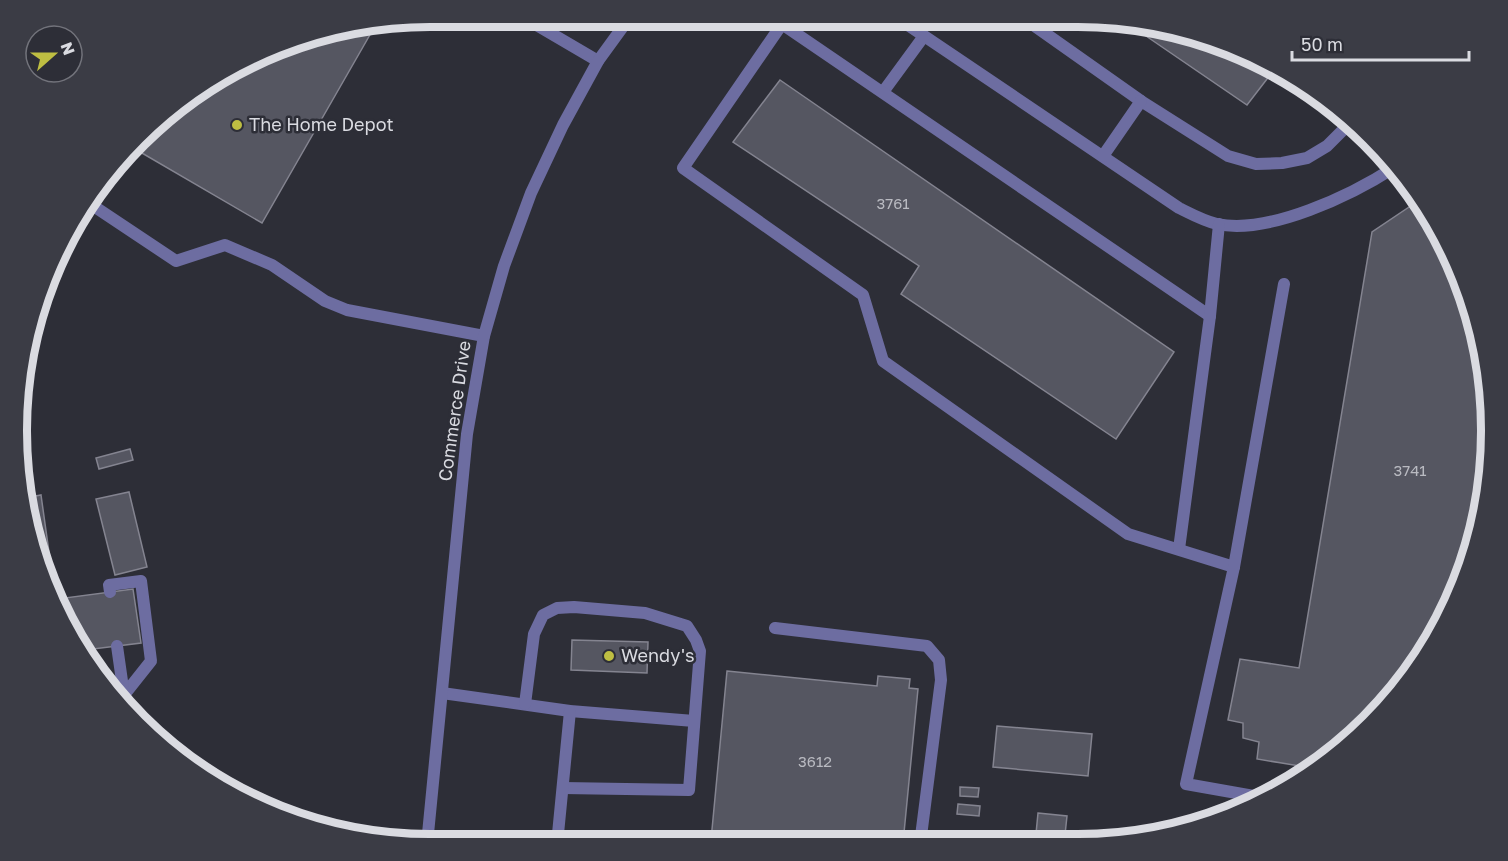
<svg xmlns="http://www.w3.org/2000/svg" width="1508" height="861" viewBox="0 0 1508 861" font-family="'Golos Text',sans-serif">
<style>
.building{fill:#555661;stroke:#848490;stroke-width:1.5}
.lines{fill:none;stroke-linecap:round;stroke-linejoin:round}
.lane{stroke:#6d6da1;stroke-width:12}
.street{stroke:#6d6da1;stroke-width:12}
.poi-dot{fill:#bebe42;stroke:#2d2e37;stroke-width:2}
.labels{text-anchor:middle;stroke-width:5;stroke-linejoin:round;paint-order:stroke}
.number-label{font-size:15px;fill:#b9bac1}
.poi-label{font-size:18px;fill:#dadbe1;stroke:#2d2e37;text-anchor:start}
.street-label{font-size:18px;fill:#dadbe1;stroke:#2d2e37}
.rim{fill:none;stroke:#dadbe1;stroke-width:8}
</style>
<rect width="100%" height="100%" fill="#2d2e37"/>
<g class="building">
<polygon points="1124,21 1211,39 1274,70 1247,105"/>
<polygon points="375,26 262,223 135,149 179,102 298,38"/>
<polygon points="780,80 1174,352 1116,439 901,294 919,266 733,142"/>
<polygon points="1421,199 1460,272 1483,349 1491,430 1484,511 1460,589 1422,660 1370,723 1312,768 1257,759 1259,742 1243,738 1243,723 1228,720 1240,659 1299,668 1372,232"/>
<polygon points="130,449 133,460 99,469 96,458"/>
<polygon points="129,492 147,567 115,575 96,499"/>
<polygon points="41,495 55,595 39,564 25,498"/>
<polygon points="133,589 141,643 85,650 57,599"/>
<polygon points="572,640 648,642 647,673 571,670"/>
<polygon points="727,671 877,686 878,676 910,679 909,688 918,689 903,843 821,835 820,844 750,844 711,840"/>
<polygon points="997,726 1092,734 1088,776 993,767"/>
<polygon points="960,787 979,788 978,797 960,796"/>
<polygon points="958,804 980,806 979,816 957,814"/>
<polygon points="1038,813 1067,816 1064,844 1035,844"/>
</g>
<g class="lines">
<g class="lane">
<polyline points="523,17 598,61"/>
<path d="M896 17 1179 208C1191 214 1204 221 1217 224 1269 235 1352 195 1395 167"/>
<polyline points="1022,17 1141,101 1228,156 1256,164 1282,163 1307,158 1327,146 1351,122"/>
<polyline points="883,92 924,36"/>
<polyline points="1103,156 1141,101"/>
<polyline points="86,201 176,261 225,245 272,265 325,301 347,310 484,336"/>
<polyline points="1210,316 782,24 683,168 863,295 883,361 1128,534 1234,567"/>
<polyline points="1179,549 1210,316 1219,224"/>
<polyline points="110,592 109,585 141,581 151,661 124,695"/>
<polyline points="775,628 927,646 939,660 941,680 920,844"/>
<polyline points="117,646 124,695"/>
<polyline points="442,693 570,711 694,721"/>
<polyline points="525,704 534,634 543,615 557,608 574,607 645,613 687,626 696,640 700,651 689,790 563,788"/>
<polyline points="1265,798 1186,784 1234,567 1284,284"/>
<polyline points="557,844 570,711"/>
</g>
<polyline class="street" points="427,844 467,434 484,336 504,266 531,193 563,125 598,61 630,17"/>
</g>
<g class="poi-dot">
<circle cx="237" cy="125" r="6"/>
<circle cx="609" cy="656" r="6"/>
</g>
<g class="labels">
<g class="number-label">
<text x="893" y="209">3761</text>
<text x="1410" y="476">3741</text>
<text x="815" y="767">3612</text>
</g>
<g class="poi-label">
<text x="249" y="131">The Home Depot</text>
<text x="621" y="662">Wendy's</text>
</g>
<g class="street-label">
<text transform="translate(455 411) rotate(-82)" y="6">Commerce Drive</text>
</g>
</g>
<path d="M0 0H1508V861H0ZM430 27H1078A403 403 0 0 1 1481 430V431A403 403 0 0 1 1078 834H430A403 403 0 0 1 27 431V430A403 403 0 0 1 430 27Z" fill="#3b3c45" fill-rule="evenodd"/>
<path class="rim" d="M430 27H1078A403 403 0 0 1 1481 430V431A403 403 0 0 1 1078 834H430A403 403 0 0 1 27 431V430A403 403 0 0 1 430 27Z"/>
<g transform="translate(54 54) rotate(69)"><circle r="28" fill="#2d2e37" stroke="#72737b" stroke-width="1.5"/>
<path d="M0-4.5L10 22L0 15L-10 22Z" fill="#bebe42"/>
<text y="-9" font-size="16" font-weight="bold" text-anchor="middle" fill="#dadbe1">N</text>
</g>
<path d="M1292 51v9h177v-9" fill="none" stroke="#dadbe1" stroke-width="3"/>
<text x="1301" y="51" font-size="18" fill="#dadbe1" stroke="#2d2e37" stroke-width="4.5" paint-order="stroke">50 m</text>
</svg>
